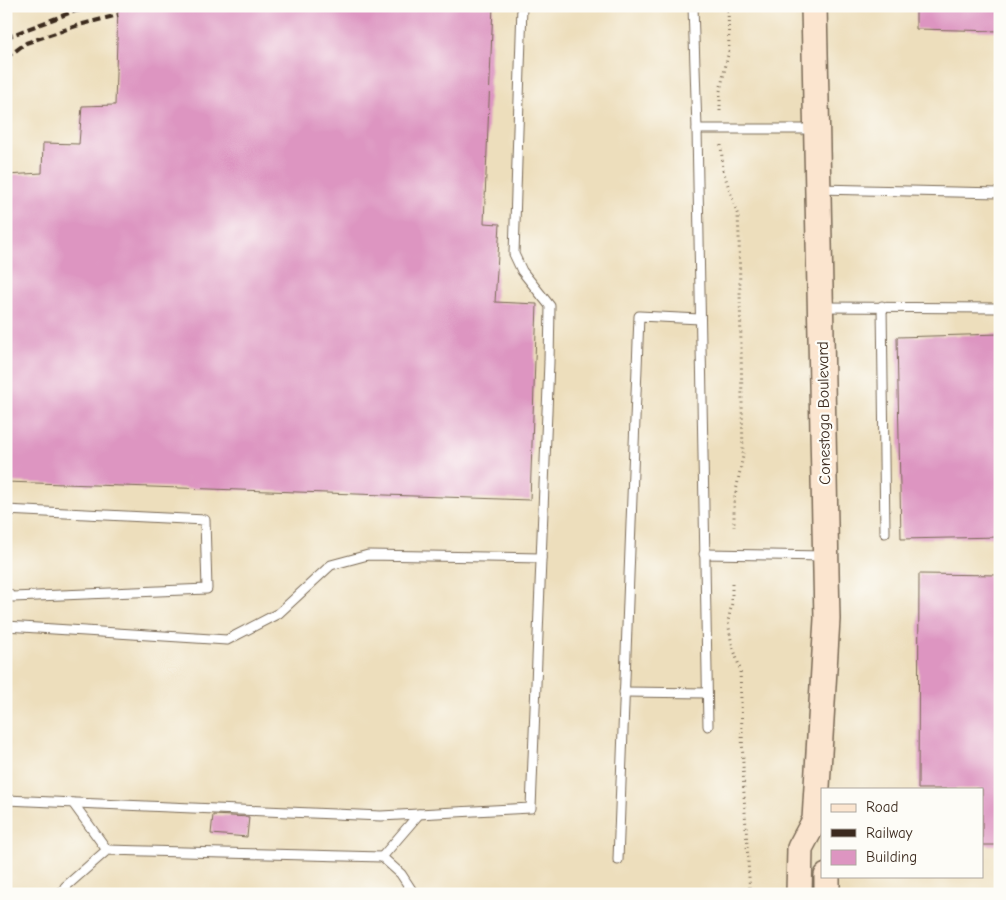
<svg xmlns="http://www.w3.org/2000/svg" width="1006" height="900" viewBox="0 0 1006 900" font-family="'Comic Neue',sans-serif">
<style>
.building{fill:#dd95c1}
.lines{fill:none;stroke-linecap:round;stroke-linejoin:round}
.lane-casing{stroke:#796955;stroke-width:11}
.secondary-casing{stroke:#796955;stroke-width:28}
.path{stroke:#796955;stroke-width:3;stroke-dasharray:1 4;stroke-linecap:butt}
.lane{stroke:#fff;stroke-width:9}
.secondary{stroke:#fbe5cf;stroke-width:25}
.rail{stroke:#3b2a1e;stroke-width:4;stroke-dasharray:8 4;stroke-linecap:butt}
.labels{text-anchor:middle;stroke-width:4.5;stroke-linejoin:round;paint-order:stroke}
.street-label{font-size:16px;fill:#3b2a1e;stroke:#fdfcf7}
</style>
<rect width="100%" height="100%" fill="#fdfcf7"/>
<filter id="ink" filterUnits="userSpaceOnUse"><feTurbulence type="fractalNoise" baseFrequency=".02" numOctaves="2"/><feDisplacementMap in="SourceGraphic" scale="10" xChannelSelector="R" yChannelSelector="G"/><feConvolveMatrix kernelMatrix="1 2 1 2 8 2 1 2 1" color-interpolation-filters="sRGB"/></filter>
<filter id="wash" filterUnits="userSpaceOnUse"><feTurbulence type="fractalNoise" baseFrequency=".0096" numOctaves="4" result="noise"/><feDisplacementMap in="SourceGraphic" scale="20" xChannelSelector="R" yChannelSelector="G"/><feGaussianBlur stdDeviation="1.12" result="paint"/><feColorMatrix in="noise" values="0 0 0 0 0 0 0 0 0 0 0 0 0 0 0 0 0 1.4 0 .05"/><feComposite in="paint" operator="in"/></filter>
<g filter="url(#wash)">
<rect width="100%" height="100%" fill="#eddebc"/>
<g id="blocks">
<g class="building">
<polygon points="118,6 493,6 484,223 500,224 495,302 537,304 530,500 6,482 6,175 42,173 43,143 79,144 82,106 115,105"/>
<polygon points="916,6 1000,6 1000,31 916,29"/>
<polygon points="1000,334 1000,537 901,539 897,337"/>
<polygon points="919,574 1000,575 1000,845 982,845 982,789 918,789"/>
<polygon points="213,815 249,817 247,837 211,834"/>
</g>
</g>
</g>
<g filter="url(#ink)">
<use href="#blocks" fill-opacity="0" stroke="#796955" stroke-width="1"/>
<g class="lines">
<g class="lane-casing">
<g id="lane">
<polyline points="693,6 697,129 708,726"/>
<polyline points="697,129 814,129"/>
<polyline points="818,189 1000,193"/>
<polyline points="882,306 885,533"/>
<polyline points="821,307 1000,308"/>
<polyline points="6,510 205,520 207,589 13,597 6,593"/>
<polyline points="704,554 824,556"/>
<polyline points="6,626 227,640 279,613 331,565 368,555 541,558"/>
<polyline points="624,692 707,693"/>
<polyline points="6,800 381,816 531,808 549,362 550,306 522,271 514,254 522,6"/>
<polyline points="73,803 107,850"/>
<polyline points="382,857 419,814"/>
<polyline points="618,860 639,316 700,319"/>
<polyline points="61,894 65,887 107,850 382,857 401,874 414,894"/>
</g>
</g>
<g class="secondary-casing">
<g id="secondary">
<polyline points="799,894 800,848 815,820 827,619 814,6"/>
<polyline points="827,894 827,876"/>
</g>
</g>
<g class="path">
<polyline points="720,111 720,91 729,50 728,6"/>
<polyline points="721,145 723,170 738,216 739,236 743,456 734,501 734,527"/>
<polyline points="732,584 732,603 728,621 731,640 740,669 744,795 750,894"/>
</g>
<use href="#lane" class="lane"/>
<use href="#secondary" class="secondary"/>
<g class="rail">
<polyline points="6,39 12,35 72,12 98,6"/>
<polyline points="6,58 26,43 79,25 118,15"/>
</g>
</g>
</g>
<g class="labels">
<g class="street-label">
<text transform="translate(823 413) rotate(-91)" y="6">Conestoga Boulevard</text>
</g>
</g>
<rect width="1006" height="900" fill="none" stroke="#fdfcf7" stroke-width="25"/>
<rect x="821" y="788" width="162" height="90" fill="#fdfcf7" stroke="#afa8a0"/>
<rect x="831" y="804" width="25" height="8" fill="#fbe5cf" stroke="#afa8a0"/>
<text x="866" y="812" font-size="15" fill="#3b2a1e">Road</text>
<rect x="831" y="829" width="25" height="8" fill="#3b2a1e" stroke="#afa8a0"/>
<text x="866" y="838" font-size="15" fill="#3b2a1e">Railway</text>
<rect x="831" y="850" width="25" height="15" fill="#dd95c1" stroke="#afa8a0"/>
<text x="866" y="862" font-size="15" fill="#3b2a1e">Building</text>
</svg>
